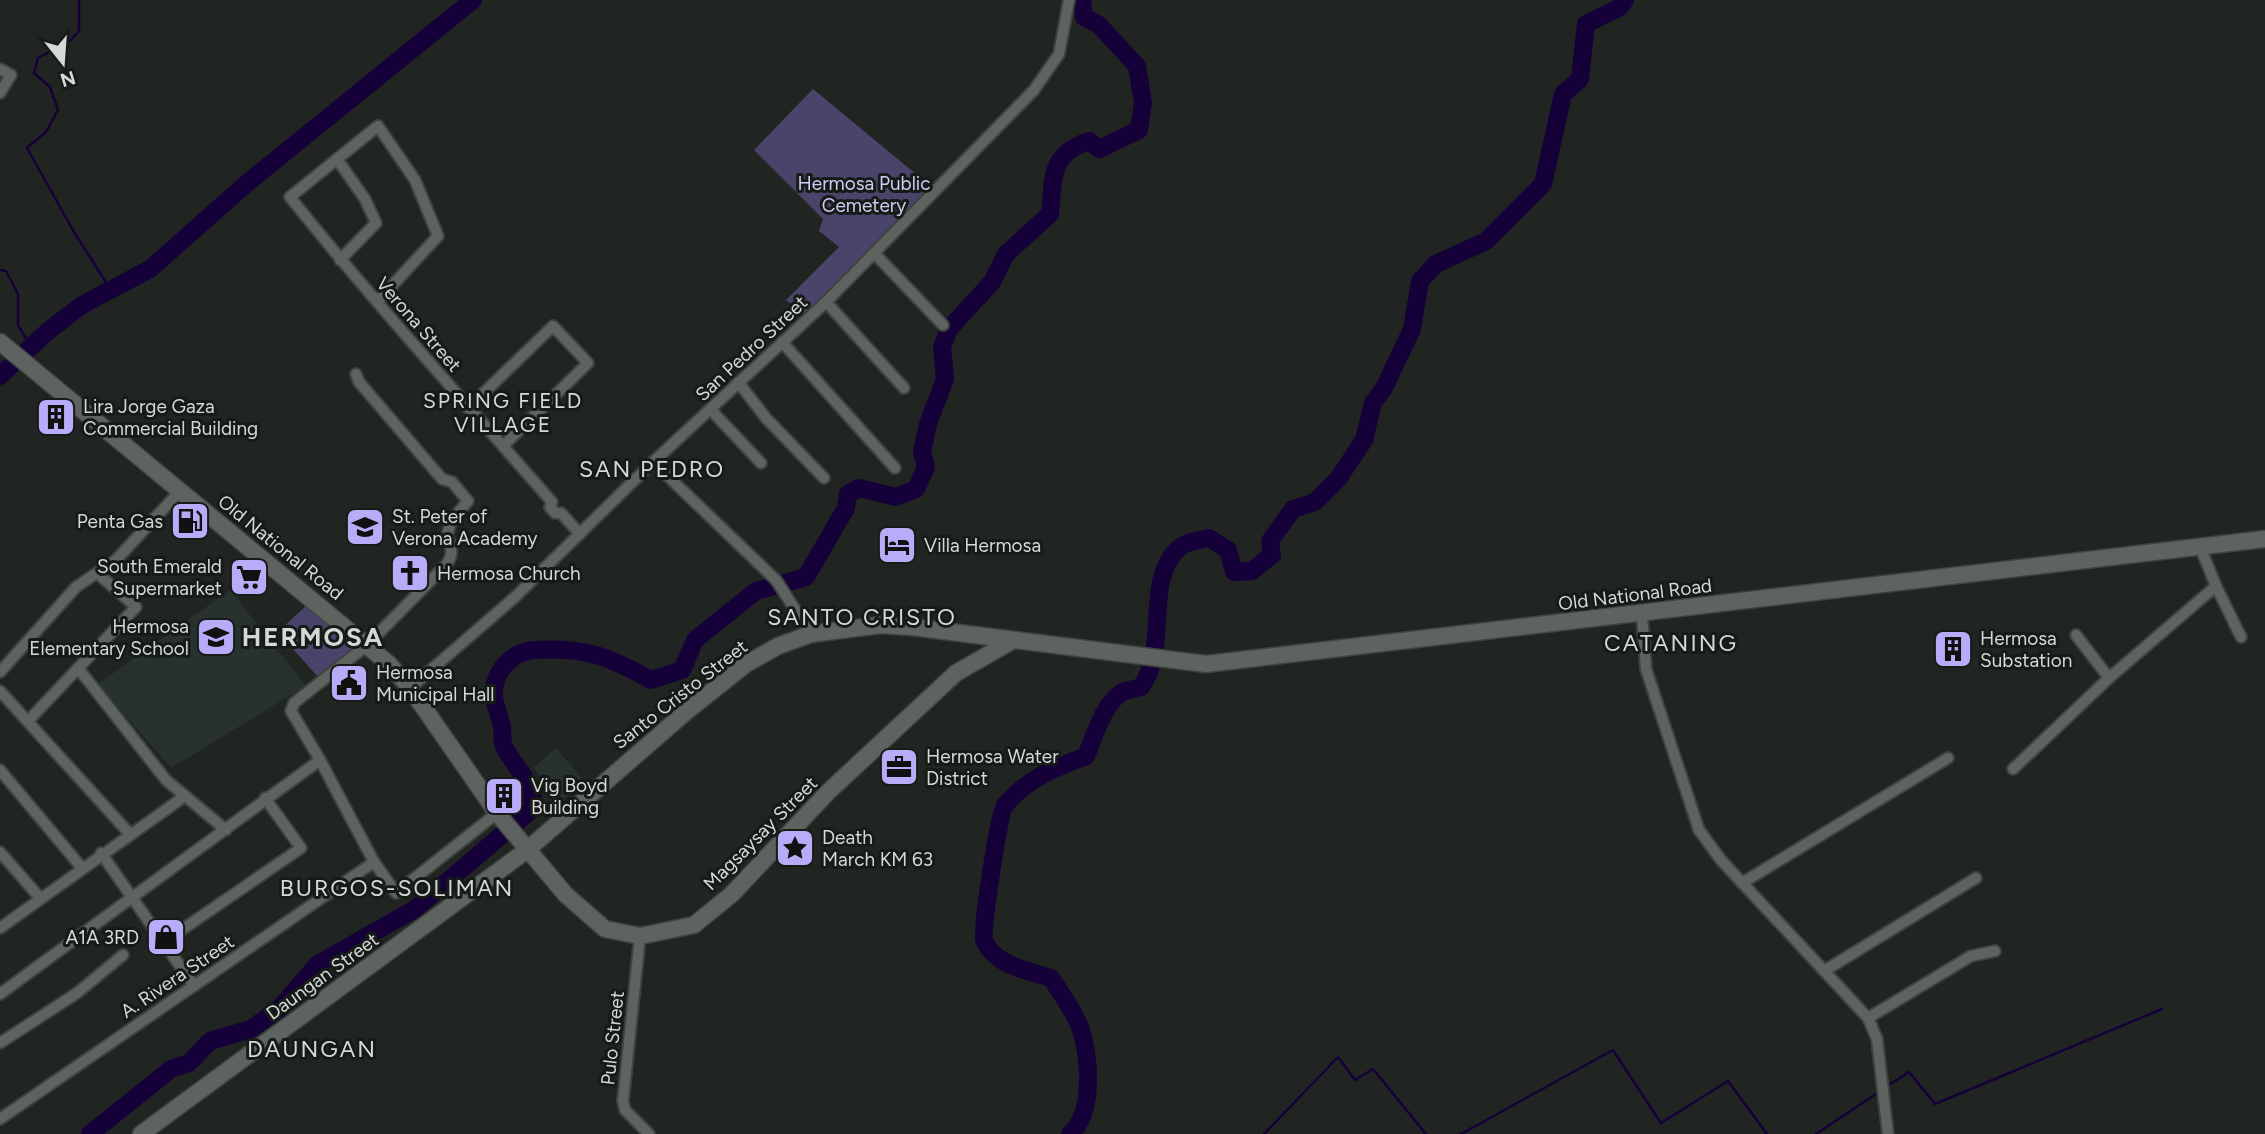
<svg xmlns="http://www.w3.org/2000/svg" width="2265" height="1134" viewBox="0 0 2265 1134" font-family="Figtree,sans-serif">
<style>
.built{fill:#27322c}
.green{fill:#4a446a}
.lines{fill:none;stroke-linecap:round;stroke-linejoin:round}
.stream{stroke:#16003a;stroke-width:2.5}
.river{stroke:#16003a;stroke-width:18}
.street-casing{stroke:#3e4340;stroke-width:14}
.secondary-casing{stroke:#3e4340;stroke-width:19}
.street{stroke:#5d635f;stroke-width:10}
.secondary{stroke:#5d635f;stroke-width:16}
.labels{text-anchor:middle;stroke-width:6;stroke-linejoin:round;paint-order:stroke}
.park-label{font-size:19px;fill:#d1ccf3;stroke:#161b18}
.street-label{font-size:19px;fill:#d4d8d6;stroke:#161b18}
.poi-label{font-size:19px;fill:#d4d8d6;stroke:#161b18;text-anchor:start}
.neighbourhood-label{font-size:21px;letter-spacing:2px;fill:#d4d8d6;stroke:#161b18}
.quarter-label{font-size:23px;letter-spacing:2px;fill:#d4d8d6;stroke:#161b18}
.district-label{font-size:26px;font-weight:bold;letter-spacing:2px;fill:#d4d8d6;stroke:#161b18}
</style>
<rect width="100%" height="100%" fill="#202522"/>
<g class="built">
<polygon points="230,590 306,686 171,768 98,684"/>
<polygon points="556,748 585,782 562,801 533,768"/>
</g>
<g class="green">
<polygon points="813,89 934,189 806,317 786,300 839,247 819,231 823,219 754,150"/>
<polygon points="309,603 357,647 318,677 278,632"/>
</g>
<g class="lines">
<g class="stream">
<polyline points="79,0 79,31 71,40 38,58 34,73 50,87 58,110 46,132 27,148 74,232 111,290"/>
<polyline points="0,270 6,271 18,294 18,325 31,347"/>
<polyline points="1886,1087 1909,1072 1935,1104 2162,1009"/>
<polyline points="1264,1134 1338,1057 1355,1080 1373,1069 1426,1134"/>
<polyline points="1461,1134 1613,1050 1661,1123 1728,1081 1767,1134"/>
<polyline points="1816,1134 1879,1092"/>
</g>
<g class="river">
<polyline points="0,376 48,331 82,305 150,269 246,184 473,0"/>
<path d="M90 1134 171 1069 189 1063 210 1041 251 1029 279 1009 318 964 415 909 531 810C540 786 511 765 503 744 502 739 503 733 502 728 501 718 495 707 494 697 492 673 511 652 534 650 585 647 608 656 651 680L682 670 695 640 756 591 806 577 846 508 848 494 859 488 896 497 916 489 926 467 922 452 928 424 945 379 942 347 949 329 992 282 1006 254 1050 214C1054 178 1049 154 1089 141L1099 149 1139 130 1143 103 1137 66 1099 25 1084 17 1082 0"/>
<path d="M1070 1134C1095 1113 1090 1052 1079 1025 1072 1008 1061 993 1051 978 1028 971 994 965 984 940 981 932 999 812 1005 805 1028 778 1055 768 1086 756 1095 736 1102 706 1121 693 1127 689 1134 690 1141 687 1170 646 1143 581 1179 548 1185 542 1200 540 1209 538L1228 550 1234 572 1252 571 1272 555 1270 541 1293 509 1315 502 1338 479 1364 440 1373 403 1384 388 1412 329 1420 281 1436 264 1486 241 1543 184 1563 94 1580 79 1586 24 1619 8 1625 0"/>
</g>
<g class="street-casing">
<g id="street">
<polyline points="0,69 11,75 0,93"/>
<polyline points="337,159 365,199 376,223 340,260"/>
<polyline points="875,254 943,325"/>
<path d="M377 302 438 236 415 180 378 126 290 197C374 302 464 401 552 502L550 507 555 513H561L580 534"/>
<polyline points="826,302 904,388"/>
<polyline points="782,342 895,468"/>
<path d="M356 374 359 382 442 479 452 482 468 501 451 521 447 536C452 547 454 555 446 565L367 645 294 703 291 711 320 760 374 862 396 893 497 813"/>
<polyline points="738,382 766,418 824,478"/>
<polyline points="468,408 553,326 588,363 503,446"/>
<polyline points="711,410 761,463"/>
<polyline points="653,462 776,580 811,634"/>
<polyline points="2216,586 2241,637"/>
<polyline points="1642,615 1646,669 1699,830 1721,860 1868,1018 1877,1039 1888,1134"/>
<polyline points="2076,635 2109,678"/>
<polyline points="78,668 166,780 226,830"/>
<polyline points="0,672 76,587 116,560 180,491"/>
<polyline points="410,688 514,598 653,462 826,302 1034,90 1059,54 1069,0"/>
<polyline points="0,691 129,833"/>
<polyline points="29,720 136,607 97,573"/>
<polyline points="2013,769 2109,678 2216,586 2201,549"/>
<polyline points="0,770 82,868"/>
<polyline points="0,852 40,898"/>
<polyline points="101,853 194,986"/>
<polyline points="1742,883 1948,758"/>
<polyline points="0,928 185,796"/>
<polyline points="640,936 623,1101 625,1110 649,1134"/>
<polyline points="164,942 301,848 265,798"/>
<polyline points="1824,971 1976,878"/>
<polyline points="0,994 320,760"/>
<polyline points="1868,1018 1971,956 1995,951"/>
<polyline points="0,1043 77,993 123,955"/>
<polyline points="0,1119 374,862"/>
</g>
</g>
<g class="secondary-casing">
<g id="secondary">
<polyline points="0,342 389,664 410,688 497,813 566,895 605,929 640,936 694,925 732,894 828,792 956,673 1010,642"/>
<polyline points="141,1134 527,850 687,711 746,664 778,646 811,634 880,625 912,627 1206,664 2265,539"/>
</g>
</g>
<use href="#street" class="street"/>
<use href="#secondary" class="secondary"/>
</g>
<defs>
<g id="building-square" transform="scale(2.0125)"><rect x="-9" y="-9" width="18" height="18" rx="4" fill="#b8abf7" stroke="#161b18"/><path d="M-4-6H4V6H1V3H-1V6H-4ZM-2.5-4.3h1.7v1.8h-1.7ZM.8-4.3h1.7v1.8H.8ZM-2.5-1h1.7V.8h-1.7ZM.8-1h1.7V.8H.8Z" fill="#111"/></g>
<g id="fuel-square" transform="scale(2.0125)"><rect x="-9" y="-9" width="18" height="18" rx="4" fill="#b8abf7" stroke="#161b18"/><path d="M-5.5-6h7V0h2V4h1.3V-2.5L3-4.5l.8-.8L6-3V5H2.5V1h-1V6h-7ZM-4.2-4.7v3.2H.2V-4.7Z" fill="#111"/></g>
<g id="school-square" transform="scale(2.0125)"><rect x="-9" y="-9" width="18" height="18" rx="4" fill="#b8abf7" stroke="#161b18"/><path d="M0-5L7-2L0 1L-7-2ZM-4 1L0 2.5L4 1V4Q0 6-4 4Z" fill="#111"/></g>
<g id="hotel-square" transform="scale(2.0125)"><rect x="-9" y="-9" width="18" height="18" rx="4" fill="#b8abf7" stroke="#161b18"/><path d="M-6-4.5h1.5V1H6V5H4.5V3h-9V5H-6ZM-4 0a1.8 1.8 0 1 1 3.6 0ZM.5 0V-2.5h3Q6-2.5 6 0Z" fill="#111"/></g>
<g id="church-square" transform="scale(2.0125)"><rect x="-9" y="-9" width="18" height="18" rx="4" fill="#b8abf7" stroke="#161b18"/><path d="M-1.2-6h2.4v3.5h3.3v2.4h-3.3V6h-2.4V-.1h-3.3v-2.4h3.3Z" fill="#111"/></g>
<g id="supermarket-square" transform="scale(2.0125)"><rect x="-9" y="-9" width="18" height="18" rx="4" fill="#b8abf7" stroke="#161b18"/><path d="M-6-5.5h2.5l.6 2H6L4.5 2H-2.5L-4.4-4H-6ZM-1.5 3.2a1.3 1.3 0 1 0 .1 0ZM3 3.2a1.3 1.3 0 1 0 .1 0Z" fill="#111"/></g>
<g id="civic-square" transform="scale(2.0125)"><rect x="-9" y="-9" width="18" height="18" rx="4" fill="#b8abf7" stroke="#161b18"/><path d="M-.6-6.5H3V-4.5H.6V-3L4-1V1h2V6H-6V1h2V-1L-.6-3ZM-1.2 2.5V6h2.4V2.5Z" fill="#111"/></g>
<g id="office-square" transform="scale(2.0125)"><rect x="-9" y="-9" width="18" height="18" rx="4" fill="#b8abf7" stroke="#161b18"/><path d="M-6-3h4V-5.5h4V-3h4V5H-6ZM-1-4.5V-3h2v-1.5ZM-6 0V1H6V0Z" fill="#111"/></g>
<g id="sight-square" transform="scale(2.0125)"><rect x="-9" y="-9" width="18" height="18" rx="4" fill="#b8abf7" stroke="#161b18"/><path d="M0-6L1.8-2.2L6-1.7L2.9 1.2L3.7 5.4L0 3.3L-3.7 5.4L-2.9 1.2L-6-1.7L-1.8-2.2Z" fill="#111"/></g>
<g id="shop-square" transform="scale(2.0125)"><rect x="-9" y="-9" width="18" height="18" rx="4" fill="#b8abf7" stroke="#161b18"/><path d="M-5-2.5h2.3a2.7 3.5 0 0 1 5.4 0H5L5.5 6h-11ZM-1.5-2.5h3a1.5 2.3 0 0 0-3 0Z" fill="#111"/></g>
</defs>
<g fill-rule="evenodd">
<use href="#building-square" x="56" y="417"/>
<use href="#fuel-square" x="190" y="521"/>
<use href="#school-square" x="365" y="527"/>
<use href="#hotel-square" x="897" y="545"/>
<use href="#church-square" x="410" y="573"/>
<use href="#supermarket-square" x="249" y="577"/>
<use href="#school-square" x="216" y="637"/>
<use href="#building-square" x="1953" y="649"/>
<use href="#civic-square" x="349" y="683"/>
<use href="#office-square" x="899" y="767"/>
<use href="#building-square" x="504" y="796"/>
<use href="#sight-square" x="795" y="848"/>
<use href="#shop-square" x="166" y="937"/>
</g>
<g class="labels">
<g class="park-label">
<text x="864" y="190">Hermosa Public<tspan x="864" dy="22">Cemetery</tspan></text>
</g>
<g class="street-label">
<text transform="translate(419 324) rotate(49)" y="7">Verona Street</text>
<text transform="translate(751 348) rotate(-43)" y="7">San Pedro Street</text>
<text transform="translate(281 547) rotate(39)" y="7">Old National Road</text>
<text transform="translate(1635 594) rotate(-7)" y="7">Old National Road</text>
<text transform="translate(680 694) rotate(-38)" y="7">Santo Cristo Street</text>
<text transform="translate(760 833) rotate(-45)" y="7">Magsaysay Street</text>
<text transform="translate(177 976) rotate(-34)" y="7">A. Rivera Street</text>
<text transform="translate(322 976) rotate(-36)" y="7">Daungan Street</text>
<text transform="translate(612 1038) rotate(-84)" y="7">Pulo Street</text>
</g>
<g class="poi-label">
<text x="83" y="413">Lira Jorge Gaza<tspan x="83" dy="22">Commercial Building</tspan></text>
<text x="392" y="523">St. Peter of<tspan x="392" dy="22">Verona Academy</tspan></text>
<text x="163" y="528" text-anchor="end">Penta Gas</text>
<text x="924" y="552">Villa Hermosa</text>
<text x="222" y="573" text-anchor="end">South Emerald<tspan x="222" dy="22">Supermarket</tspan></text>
<text x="437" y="580">Hermosa Church</text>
<text x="189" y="633" text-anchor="end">Hermosa<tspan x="189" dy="22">Elementary School</tspan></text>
<text x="1980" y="645">Hermosa<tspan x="1980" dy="22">Substation</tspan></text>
<text x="376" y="679">Hermosa<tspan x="376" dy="22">Municipal Hall</tspan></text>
<text x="926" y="763">Hermosa Water<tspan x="926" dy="22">District</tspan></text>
<text x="531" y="792">Vig Boyd<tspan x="531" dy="22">Building</tspan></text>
<text x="822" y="844">Death<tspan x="822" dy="22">March KM 63</tspan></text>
<text x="139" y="944" text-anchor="end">A1A 3RD</text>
</g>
<g class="neighbourhood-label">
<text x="503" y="408">SPRING FIELD<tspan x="503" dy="24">VILLAGE</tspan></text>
</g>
<g class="quarter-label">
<text x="652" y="477">SAN PEDRO</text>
<text x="862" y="625">SANTO CRISTO</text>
<text x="1671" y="651">CATANING</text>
<text x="397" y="896">BURGOS-SOLIMAN</text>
<text x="312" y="1057">DAUNGAN</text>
</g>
<g class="district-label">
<text x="313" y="646">HERMOSA</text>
</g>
</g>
<g transform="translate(63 63) rotate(163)" stroke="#161b18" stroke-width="5" paint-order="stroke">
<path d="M0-5L12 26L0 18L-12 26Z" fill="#d4d8d6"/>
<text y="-10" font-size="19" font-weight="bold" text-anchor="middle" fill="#d4d8d6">N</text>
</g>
</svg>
